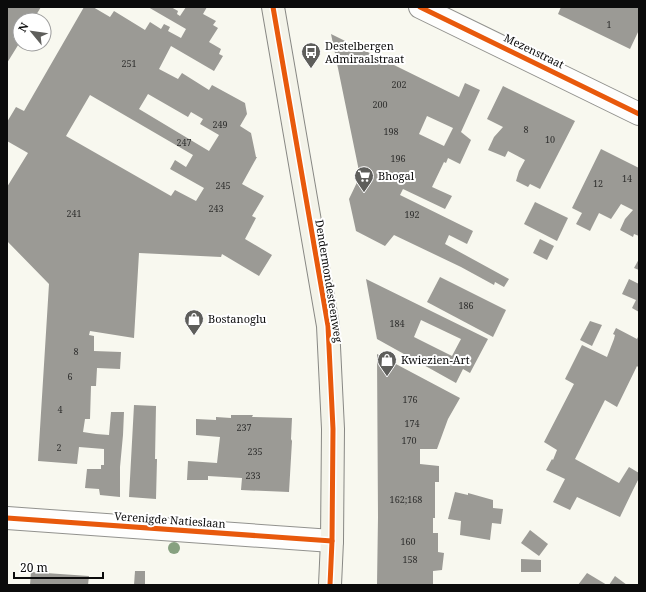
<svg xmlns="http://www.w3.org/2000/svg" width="646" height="592" viewBox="0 0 646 592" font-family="'Noto Serif',serif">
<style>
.building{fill:#9b9a95;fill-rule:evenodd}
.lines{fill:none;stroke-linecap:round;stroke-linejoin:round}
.street-casing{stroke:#92928e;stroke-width:24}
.secondary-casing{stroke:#888884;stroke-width:24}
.street{stroke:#fefefd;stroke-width:22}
.secondary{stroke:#f3f3e9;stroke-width:22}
.cycleway-casing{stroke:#fff;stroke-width:8}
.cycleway{stroke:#e8590c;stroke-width:5}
.tree{fill:#87a180}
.labels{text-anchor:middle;stroke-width:4;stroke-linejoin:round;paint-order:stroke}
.number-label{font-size:9px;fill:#2f2f2e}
.poi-label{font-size:11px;fill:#0b0b0b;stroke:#fff;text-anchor:start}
.street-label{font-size:11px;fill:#0b0b0b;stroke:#fff}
</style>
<rect width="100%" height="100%" fill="#f8f8ef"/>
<g class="building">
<polygon points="7,7 41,7 33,20 20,20 20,42 7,63"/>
<path d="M84 7H93L110 17 114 11 145 30 150 22 161 29 164 24 170 27 168 31 181 38 186 29 148 7H171L178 11 177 14 180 16 186 7H207L203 14 216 21 213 25 218 28 209 42 221 49 219 54 223 56 214 71 171 46 159 69 178 79 182 73 209 90 212 85 245 103 247 114 240 126 251 133 256 157H257L242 184 264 196 252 216 256 218 245 239 272 255 259 276 222 254 221 257 139 253 134 338 90 331 89 335 94 336V351L121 352 120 369 97 368 96 386H91L90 419H85L83 432 96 434 109 435 111 412H124L123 435 120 467V497L100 495 99 489 85 488 87 469H101V465H104V449L79 447 77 464 38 461 49 284 7 241V187L28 153 7 141V122L16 107 24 111ZM148 94 188 117 191 112 203 119 200 124 219 135 209 151 139 109ZM90 95 193 155 186 167 175 160 170 169 204 188 196 201 175 190 171 196 66 136Z"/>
<polygon points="561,7 639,7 639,30 630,49 558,14"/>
<path d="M331 34 459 97 465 83 480 90 461 132 471 140 460 164 448 158 446 163 444 162 432 187 452 196 445 209 403 189 400 195 473 231 467 244 449 235 445 244 509 279 504 287 495 282 494 285 461 267 394 235 385 246 356 231 349 199 360 176ZM427 116 453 128 444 146 419 134Z"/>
<polygon points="503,86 575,121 540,189 530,184 528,187 516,181 519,171 525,160 508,151 505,157 488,150 494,137 503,127 487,119"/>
<polygon points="601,149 639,168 639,236 634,234 633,237 620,230 625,219 633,210 621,204 611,219 599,213 590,231 576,224 582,213 572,208"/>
<polygon points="535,202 568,218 557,241 524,224"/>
<polygon points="540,239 554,246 547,260 533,253"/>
<polygon points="639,259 639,270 634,268"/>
<polygon points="440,277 506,310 493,337 427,302"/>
<path d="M366 279 488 339 470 373 463 369 456 383 377 339ZM421 320 461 339 452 356 414 337Z"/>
<polygon points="629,279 639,284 639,312 632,308 636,300 622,294"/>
<polygon points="590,321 602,325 592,346 580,340"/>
<polygon points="616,328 637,339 639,335 639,368 637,366 617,407 605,400 575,459 619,483 629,467 639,473 639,478 633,490 620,517 577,497 570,510 553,502 565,479 546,470 552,459 553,460 557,450 544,442 574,384 565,379 582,345 607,357 614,339 615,335 613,334"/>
<polygon points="377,354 460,398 448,419 437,449 420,449 420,464 439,466 439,482 435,482 435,518 433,518 433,533 438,533 438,552 444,553 442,570 433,571 433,585 377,585 378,517"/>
<polygon points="134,405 156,406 155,459 157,459 156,499 129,497"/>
<polygon points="231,415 253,415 252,417 292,418 291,439 292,441 289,492 241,490 242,478 208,476 208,480 187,480 188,461 217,463 220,437 196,435 196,419 216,420 216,417 231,418"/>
<polygon points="455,492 468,495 468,493 493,500 493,508 503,509 501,524 492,523 490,540 460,535 461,521 448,519"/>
<polygon points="530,530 548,544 539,556 521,543"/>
<polygon points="521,559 541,560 541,572 521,572"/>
<polygon points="135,571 145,571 145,585 134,585"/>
<polygon points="31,572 89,576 88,585 30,585"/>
<polygon points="587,573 607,585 578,585"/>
<polygon points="615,576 627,585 609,585"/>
</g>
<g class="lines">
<g class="street-casing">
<g id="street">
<polyline points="420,7 639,114"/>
<polyline points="7,518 332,541"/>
</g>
</g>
<g class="secondary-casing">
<polyline id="secondary" points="273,7 328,326 333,429 332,541 330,585"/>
</g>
<use href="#street" class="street"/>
<use href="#secondary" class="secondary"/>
<g class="cycleway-casing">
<g id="cycleway">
<polyline points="273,7 328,326 333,429 332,541 330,585"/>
<polyline points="420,7 639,114"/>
<polyline points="7,518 332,541"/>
</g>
</g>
<use href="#cycleway" class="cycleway"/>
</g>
<circle class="tree" cx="174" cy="548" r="6"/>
<defs>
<g id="bus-pin" transform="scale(1)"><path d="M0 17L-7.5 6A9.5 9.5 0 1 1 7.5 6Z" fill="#5e5e5b" stroke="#fff"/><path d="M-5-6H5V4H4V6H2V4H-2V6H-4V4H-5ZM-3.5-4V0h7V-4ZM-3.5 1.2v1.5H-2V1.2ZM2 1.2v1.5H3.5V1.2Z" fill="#fff"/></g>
<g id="supermarket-pin" transform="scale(1)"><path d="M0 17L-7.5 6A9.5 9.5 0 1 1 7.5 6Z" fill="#5e5e5b" stroke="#fff"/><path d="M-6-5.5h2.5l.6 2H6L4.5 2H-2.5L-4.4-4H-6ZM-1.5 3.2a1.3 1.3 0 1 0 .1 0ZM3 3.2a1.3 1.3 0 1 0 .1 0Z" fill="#fff"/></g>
<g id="shop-pin" transform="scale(1)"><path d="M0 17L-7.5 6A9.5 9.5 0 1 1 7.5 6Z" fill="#5e5e5b" stroke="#fff"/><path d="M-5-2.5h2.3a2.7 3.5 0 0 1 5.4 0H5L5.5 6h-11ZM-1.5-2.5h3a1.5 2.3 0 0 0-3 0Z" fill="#fff"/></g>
</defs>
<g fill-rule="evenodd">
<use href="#bus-pin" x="311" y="52"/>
<use href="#supermarket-pin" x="364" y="176"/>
<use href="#shop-pin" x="194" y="319"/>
<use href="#shop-pin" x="387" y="360"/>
</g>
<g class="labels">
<g class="number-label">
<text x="609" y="28">1</text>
<text x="129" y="67">251</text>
<text x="399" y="88">202</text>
<text x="380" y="108">200</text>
<text x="220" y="128">249</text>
<text x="526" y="133">8</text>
<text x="391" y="135">198</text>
<text x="550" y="143">10</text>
<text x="184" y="146">247</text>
<text x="398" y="162">196</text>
<text x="627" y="182">14</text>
<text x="598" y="187">12</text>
<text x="223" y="189">245</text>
<text x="216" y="212">243</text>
<text x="74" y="217">241</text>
<text x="412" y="218">192</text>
<text x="466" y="309">186</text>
<text x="397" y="327">184</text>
<text x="76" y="355">8</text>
<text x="70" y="380">6</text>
<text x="410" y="403">176</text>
<text x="60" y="413">4</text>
<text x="412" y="427">174</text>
<text x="244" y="431">237</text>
<text x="409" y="444">170</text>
<text x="59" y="451">2</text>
<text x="255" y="455">235</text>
<text x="253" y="479">233</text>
<text x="406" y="503">162;168</text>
<text x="408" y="545">160</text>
<text x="410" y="563">158</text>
</g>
<g class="poi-label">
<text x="325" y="50">Destelbergen<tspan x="325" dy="13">Admiraalstraat</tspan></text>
<text x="378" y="180">Bhogal</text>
<text x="208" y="323">Bostanoglu</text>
<text x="401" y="364">Kwiezien-Art</text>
</g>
<g class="street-label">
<text transform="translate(534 51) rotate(26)" y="4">Mezenstraat</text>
<text transform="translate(329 281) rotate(81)" y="4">Dendermondesteenweg</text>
<text transform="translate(170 520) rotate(4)" y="4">Verenigde Natieslaan</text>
</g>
</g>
<rect width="646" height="592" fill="none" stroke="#0b0b0b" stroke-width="16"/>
<g transform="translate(32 32) rotate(299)"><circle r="19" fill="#ffffff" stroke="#9d9d9d"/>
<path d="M0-3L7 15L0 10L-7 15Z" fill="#5e5e5b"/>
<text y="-6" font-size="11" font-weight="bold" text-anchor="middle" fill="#0b0b0b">N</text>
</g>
<path d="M14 572v6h89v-6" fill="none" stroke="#0b0b0b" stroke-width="2"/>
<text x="20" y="572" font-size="12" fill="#0b0b0b" stroke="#ffffff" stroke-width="3" paint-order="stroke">20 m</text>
</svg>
